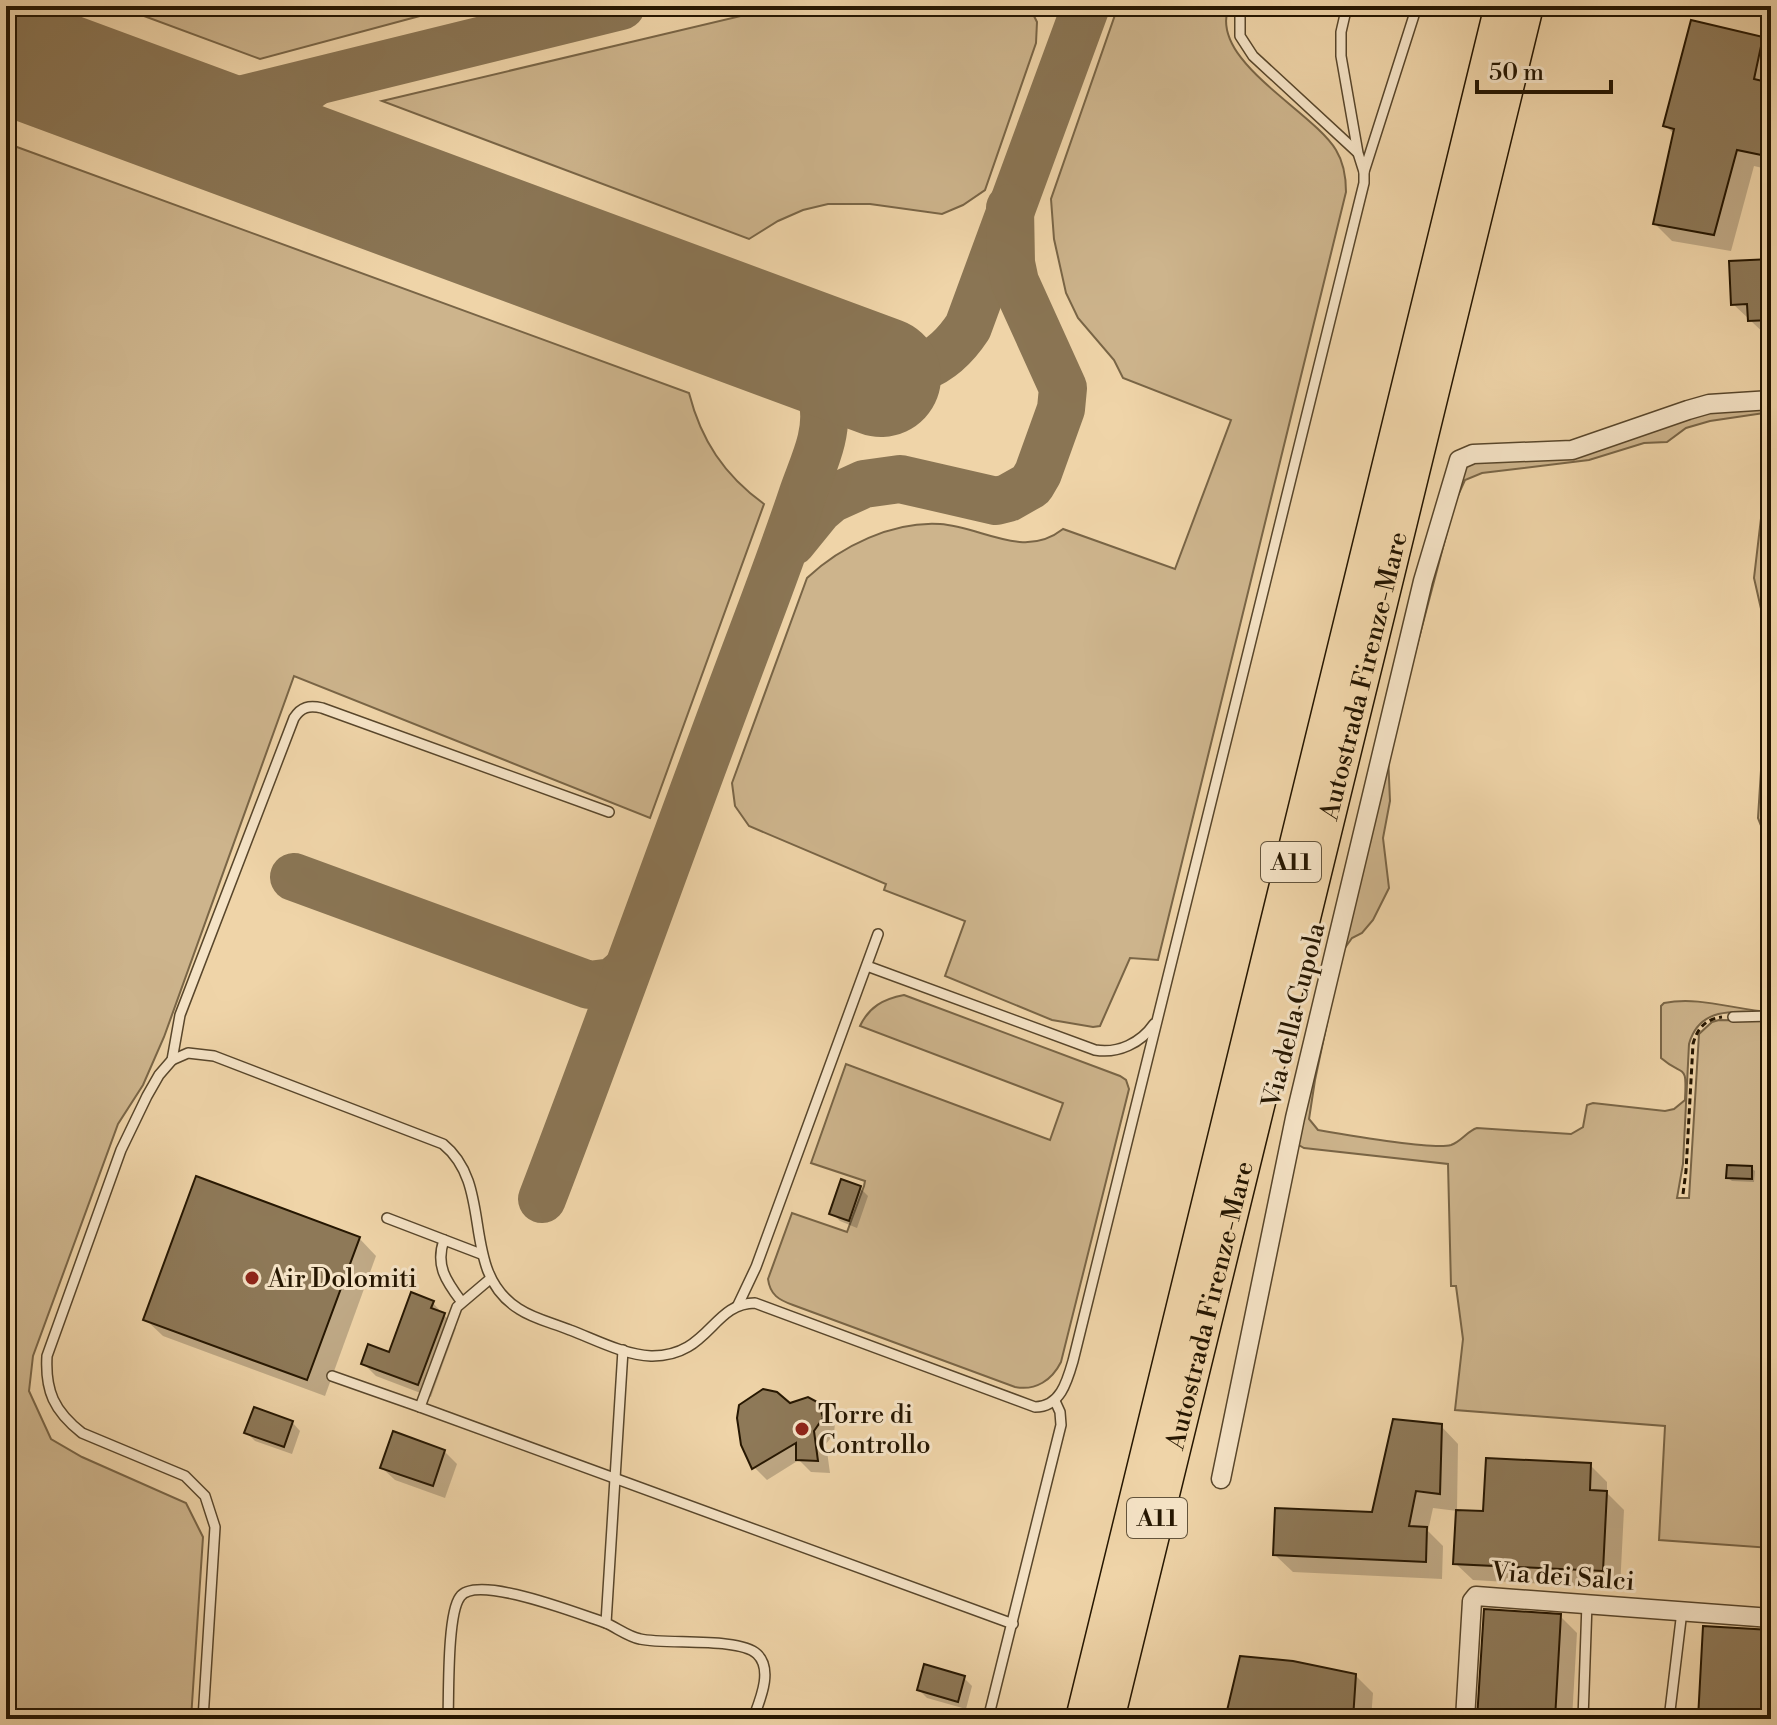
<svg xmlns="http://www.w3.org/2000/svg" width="1777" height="1725" viewBox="0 0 1777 1725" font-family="'Libre Bodoni',serif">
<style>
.green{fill:#cdb48c;stroke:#796546;stroke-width:2}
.shadow{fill:#0003}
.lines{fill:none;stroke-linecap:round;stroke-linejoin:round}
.taxiway{stroke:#8a7554;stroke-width:48}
.runway{stroke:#8a7554;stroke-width:120}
.building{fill:#8e7958;stroke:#251601;stroke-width:2}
.lane-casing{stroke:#58462b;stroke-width:12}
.street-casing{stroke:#58462b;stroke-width:21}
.highway-casing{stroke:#251601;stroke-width:35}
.path{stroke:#251601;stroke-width:3;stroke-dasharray:6 4;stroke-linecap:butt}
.lane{stroke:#f5e3c6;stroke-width:9}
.street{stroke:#f5e3c6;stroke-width:18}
.highway{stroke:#efd4a8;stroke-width:32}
.poi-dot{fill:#8f2418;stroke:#f5e3c6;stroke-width:3}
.labels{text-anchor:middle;stroke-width:6;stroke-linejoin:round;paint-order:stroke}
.shield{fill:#f5e3c6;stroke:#63543c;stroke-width:2}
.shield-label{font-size:24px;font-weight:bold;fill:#251601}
.street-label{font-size:26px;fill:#251601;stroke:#f5e3c6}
.poi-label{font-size:26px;fill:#251601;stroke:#f5e3c6;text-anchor:start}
</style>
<rect width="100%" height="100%" fill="#efd4a8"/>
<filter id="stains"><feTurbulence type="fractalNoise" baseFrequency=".0025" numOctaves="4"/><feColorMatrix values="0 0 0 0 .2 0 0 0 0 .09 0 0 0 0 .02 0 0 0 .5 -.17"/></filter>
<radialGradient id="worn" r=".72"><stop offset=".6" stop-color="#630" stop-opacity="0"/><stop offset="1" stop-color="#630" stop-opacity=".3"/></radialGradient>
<g class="green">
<polygon points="117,6 457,6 260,59"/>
<polygon points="783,6 1029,6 1037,22 1036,43 985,190 963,205 942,214 870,204 828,204 803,210 778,221 749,239 382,101"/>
<path d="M1130 6H1229C1207 60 1312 110 1336 150 1344 163 1346 177 1346 192L1158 960 1130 958 1100 1026 1093 1027 1052 1020 945 976 965 921 884 890 886 884 749 826 735 806 732 783 807 578C841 546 893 521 940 524 983 527 1024 560 1063 529L1175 569 1231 420 1123 378 1114 360 1078 318 1066 293 1054 239 1051 199 1115 15Z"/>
<path d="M6 143 689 393C701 440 724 475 764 504L650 818 294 676 164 1037 143 1085 118 1124 33 1356 29 1391 51 1439 82 1457 186 1503 203 1537 191 1719H6V406L13 388 6 385Z"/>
<path d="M1771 405V417L1770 414 1764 413 1710 421 1686 428 1667 442 1644 443 1589 460 1482 473 1465 480 1455 502 1388 755 1390 801 1383 838 1389 888 1373 920 1362 933 1352 938 1342 952 1315 1080 1309 1119 1318 1130C1341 1134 1434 1150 1451 1145 1462 1141 1467 1131 1477 1128L1571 1134 1583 1127 1587 1105 1593 1103 1665 1111 1674 1109 1685 1100C1687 1061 1684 1078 1661 1058V1006L1664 1003C1700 996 1735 1010 1771 1012 1738 1013 1700 1004 1689 1044L1683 1164 1677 1198H1689L1699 1034 1712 1022 1719 1020 1771 1021V1548L1659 1540 1665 1426 1455 1410 1463 1339 1456 1286H1451L1448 1164 1304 1148 1297 1144 1375 797 1460 472 1470 463 1545 458 1708 411Z"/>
<polygon points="1771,433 1771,496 1761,594 1767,602 1771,602 1771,723 1764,822 1771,823 1771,829 1762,828 1758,818 1769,644 1754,578"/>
<path d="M904 995 1120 1076 1126 1080 1129 1089 1061 1362C1052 1380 1036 1391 1015 1387L793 1305C779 1300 770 1295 768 1279L792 1213 847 1232 864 1186 865 1181 811 1163 846 1064 1050 1140 1063 1103 860 1026C869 1007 883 999 904 995Z"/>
</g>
<g class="shadow">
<polygon points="1762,38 1771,47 1771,170 1754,166 1731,251 1672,241 1655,224 1675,135 1666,126"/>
<polygon points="1771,261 1771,337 1768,337 1733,304"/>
<polygon points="1751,1168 1755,1171 1754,1182 1732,1181 1728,1178"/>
<polygon points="860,1188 868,1196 857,1228 840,1221 832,1213"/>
<polygon points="359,1238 376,1256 325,1396 163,1336 145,1319"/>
<polygon points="433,1303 456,1328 431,1397 376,1376 363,1363 390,1354"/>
<polygon points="813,1401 835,1423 834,1434 826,1444 830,1473 811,1472 799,1460 767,1480 754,1467 790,1405"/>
<polygon points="292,1422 300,1431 292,1454 255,1441 247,1433"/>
<polygon points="1441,1426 1458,1444 1457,1511 1433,1508 1428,1531 1443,1546 1442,1579 1293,1572 1275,1555 1373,1514"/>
<polygon points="444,1451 457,1464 445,1498 395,1480 382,1468"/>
<polygon points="1590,1465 1607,1482 1607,1493 1624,1510 1620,1588 1473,1580 1455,1563 1485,1513"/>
<polygon points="1560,1616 1577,1633 1572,1719 1478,1719"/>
<polygon points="1355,1675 1373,1693 1371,1719 1230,1719"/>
<polygon points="964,1678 972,1686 966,1709 927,1698 919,1690"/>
</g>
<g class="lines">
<g class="taxiway">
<path d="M315 82C264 116 294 150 333 173"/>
<polyline points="123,96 163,107 211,107 621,6"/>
<path d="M862 370C909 378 941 368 968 327L1086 6"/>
<polyline points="792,542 818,510 831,499 864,484 900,479 996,501 1008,498 1031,485 1038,473 1061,409 1063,388 1015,282 1011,263 1010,208"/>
<polyline points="294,877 589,985 613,982 627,970"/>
<path d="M542 1199C610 1022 673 844 740 666 761 610 783 553 802 496 812 466 829 435 823 403 814 352 763 337 722 319"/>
</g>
<polyline class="runway" points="6,53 881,377"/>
</g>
<g class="building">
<polygon points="1691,20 1763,37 1754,79 1771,83 1771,157 1737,150 1714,235 1653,224 1674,129 1663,126"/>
<polygon points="1771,259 1771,320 1748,321 1747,304 1731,305 1729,261"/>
<polygon points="1727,1165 1752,1166 1752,1179 1726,1178"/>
<polygon points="196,1176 360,1237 307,1380 143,1320"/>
<polygon points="841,1179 861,1186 849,1221 829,1214"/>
<polygon points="411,1292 434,1301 431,1308 445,1313 418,1385 361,1364 368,1344 389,1352"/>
<polygon points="763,1389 777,1392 790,1403 808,1397 819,1403 823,1418 814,1431 818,1461 796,1460 796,1443 752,1469 741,1445 737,1418 739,1405"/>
<polygon points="254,1407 293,1421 284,1447 244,1433"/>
<polygon points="1393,1419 1442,1424 1440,1494 1416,1491 1409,1526 1427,1527 1426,1562 1273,1555 1275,1508 1372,1512"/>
<polygon points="393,1431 445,1450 433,1486 380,1468"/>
<polygon points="1486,1458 1591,1463 1590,1490 1607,1491 1603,1571 1453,1564 1456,1510 1483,1511"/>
<polygon points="1484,1609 1561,1614 1555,1719 1477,1719"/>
<polygon points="1703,1626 1771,1630 1771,1719 1698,1719"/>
<polygon points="1240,1656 1293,1661 1356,1674 1353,1719 1225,1719"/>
<polygon points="924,1664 965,1676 958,1702 917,1690"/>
</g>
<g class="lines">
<g class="lane-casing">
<g id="lane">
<polyline points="1240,13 1240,36 1253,56 1357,152"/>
<polyline points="1364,172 1417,6"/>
<path d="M867 966 1095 1050C1118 1054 1141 1043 1154 1024"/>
<polyline points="1733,1017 1771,1016"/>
<path d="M172 1060 188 1053 214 1056 443 1144C496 1187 458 1271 519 1309 534 1319 553 1323 570 1330 594 1339 624 1355 651 1356 709 1357 712 1303 755 1303L1035 1407C1060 1407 1067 1382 1073 1361L1364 183V172L1358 153 1341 56V32L1347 6"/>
<polyline points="387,1218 481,1254"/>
<path d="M444 1240C435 1265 446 1281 461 1301"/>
<polyline points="490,1279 457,1307 420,1407 1013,1624"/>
<polyline points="738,1305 756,1267 878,934"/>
<path d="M623 1350 606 1623C617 1628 629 1637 640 1639 666 1645 739 1637 757 1654 774 1670 759 1702 753 1719"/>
<polyline points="332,1376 420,1407"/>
<path d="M203 1719 215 1527 205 1496 185 1476 82 1433C54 1411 45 1391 47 1356L121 1150 147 1096 159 1075 172 1060 180 1015 294 718C301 707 309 705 322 708L609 812"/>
<path d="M448 1719C449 1695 447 1614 460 1597 476 1573 581 1615 606 1623"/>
<polyline points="988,1719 1061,1425 1060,1412 1055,1401"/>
<polyline points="1583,1719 1587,1603"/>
<polyline points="1669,1719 1682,1611"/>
</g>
</g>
<g class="street-casing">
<g id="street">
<polyline points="1221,1479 1295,1118 1423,581 1459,460 1473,454 1572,450 1688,410 1709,404 1771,400"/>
<polyline points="1465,1719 1472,1601 1476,1596 1771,1618"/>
</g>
</g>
<g class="highway-casing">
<g id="highway">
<polyline points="1082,1719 1501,6"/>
<path id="s1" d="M1108 1719 1527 6"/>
</g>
</g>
<path class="path" d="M1683 1194 1686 1171 1693 1044C1697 1029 1705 1019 1722 1017"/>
<use href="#lane" class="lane"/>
<use href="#street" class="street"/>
<use href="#highway" class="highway"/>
</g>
<g class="poi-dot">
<circle cx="252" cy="1278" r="8"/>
<circle cx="802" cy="1429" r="8"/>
</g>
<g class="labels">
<g class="shield">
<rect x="1261" y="842" width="60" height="40" rx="6"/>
<rect x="1127" y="1498" width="60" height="40" rx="6"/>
</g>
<g class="shield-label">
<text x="1291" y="870">A11</text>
<text x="1157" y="1526">A11</text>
</g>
<g class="street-label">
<text dy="9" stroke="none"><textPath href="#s1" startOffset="1074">Autostrada Firenze-Mare</textPath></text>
<text transform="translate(1293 1015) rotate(-76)" y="9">Via della Cupola</text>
<text dy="9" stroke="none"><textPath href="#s1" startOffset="426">Autostrada Firenze-Mare</textPath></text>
<text transform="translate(1563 1576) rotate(4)" y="9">Via dei Salci</text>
</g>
<g class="poi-label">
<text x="268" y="1287">Air Dolomiti</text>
<text x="818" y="1423">Torre di<tspan x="818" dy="30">Controllo</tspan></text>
</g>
</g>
<rect width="1777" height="1725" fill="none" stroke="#efd4a8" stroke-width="32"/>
<rect x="8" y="8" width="1761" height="1709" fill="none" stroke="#251601" stroke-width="4"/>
<rect x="16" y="16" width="1745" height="1693" fill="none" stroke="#251601" stroke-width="2"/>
<path d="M1477 80v12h134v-12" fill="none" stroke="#251601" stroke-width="4"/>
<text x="1489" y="80" font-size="24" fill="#251601" stroke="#f5e3c6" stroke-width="6" paint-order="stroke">50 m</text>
<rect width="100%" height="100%" filter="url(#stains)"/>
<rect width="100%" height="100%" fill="url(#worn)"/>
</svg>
